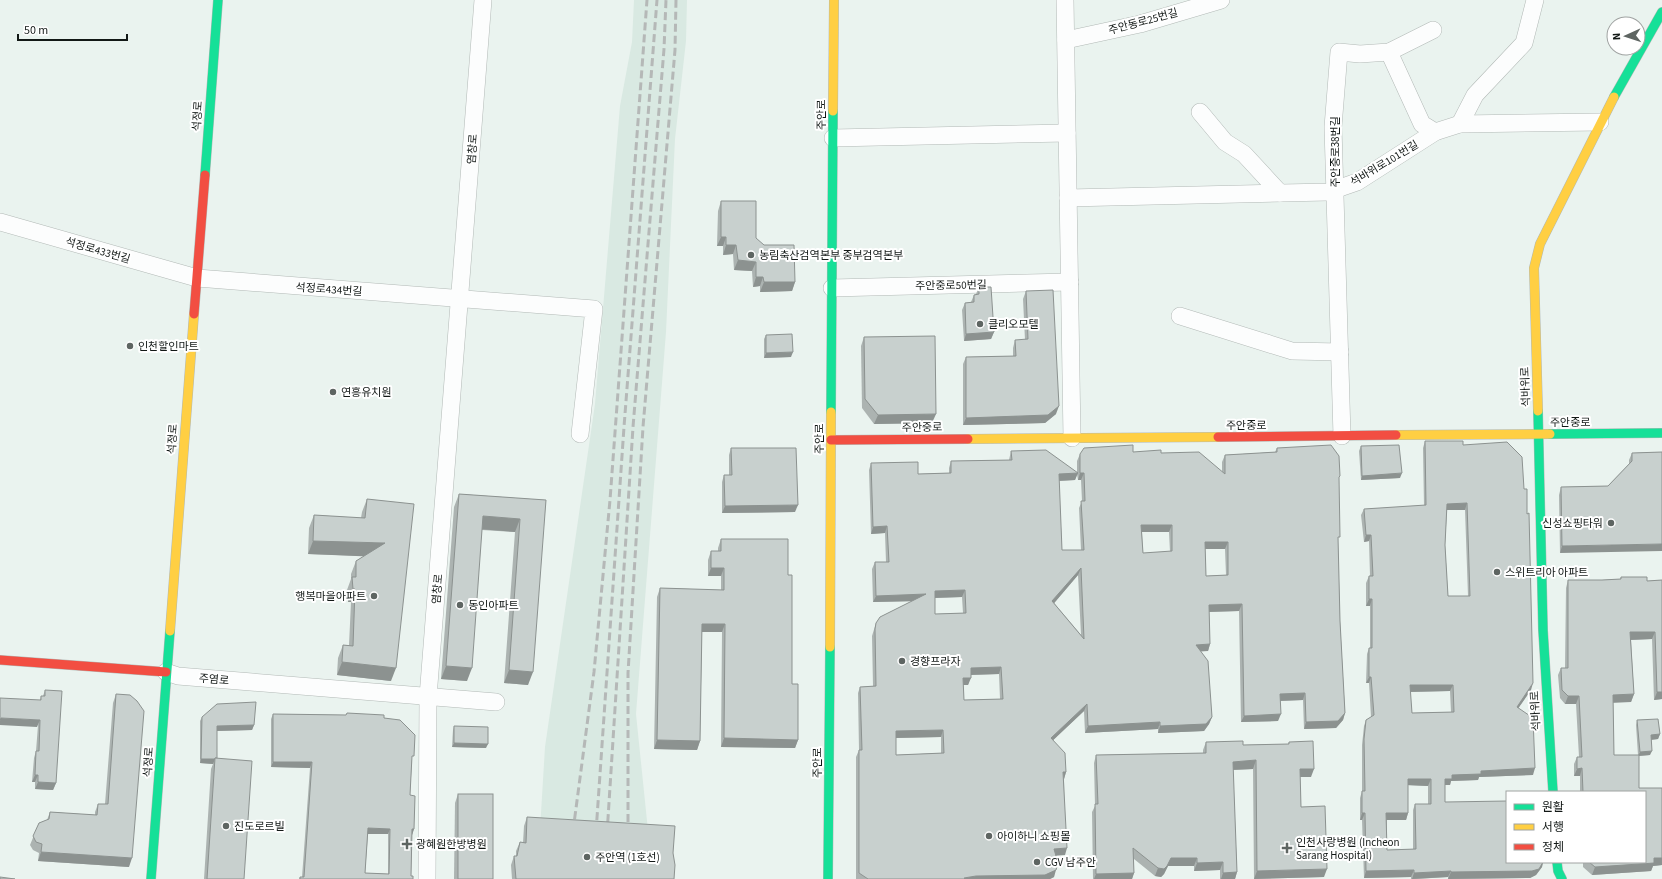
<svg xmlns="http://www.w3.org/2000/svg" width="1662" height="879" viewBox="0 0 1662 879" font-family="'Source Sans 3','Noto Sans KR',sans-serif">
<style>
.built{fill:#d9e9e2}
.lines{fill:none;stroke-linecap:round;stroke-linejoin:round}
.street-casing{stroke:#b2b9b6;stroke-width:18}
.fast-casing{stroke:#b2b9b6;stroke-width:10}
.slow-casing{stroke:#b2b9b6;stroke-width:10}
.jam-casing{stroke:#b2b9b6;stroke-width:10}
.street{stroke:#fcfdfd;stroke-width:17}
.fast{stroke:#16e098;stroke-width:9}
.slow{stroke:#ffcf43;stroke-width:9}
.jam{stroke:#f24e42;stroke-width:9}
.rail{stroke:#b5b8b7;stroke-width:3;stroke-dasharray:8 4;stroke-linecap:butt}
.wall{fill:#acb3b1;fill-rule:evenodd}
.shaded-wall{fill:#8c9290}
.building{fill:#c8d0ce;stroke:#8c9290;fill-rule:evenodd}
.poi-dot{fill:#5e6562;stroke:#fff;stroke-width:1.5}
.labels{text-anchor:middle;stroke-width:4;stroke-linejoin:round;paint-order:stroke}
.street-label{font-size:11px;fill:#121816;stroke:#fff}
.poi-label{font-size:11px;fill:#121816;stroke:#fff;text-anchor:start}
</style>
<rect width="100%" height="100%" fill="#eaf3ef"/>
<polygon class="built" points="634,0 687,0 686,41 675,139 666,332 636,714 653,879 537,879 545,747 595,404 620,106 632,42"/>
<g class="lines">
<g class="street-casing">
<g id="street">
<polyline points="1065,0 1072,438"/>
<polyline points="1066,40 1140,24 1221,0"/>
<polyline points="1389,52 1422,124 1435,132"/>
<polyline points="1200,112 1225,142 1244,154 1280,193"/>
<polyline points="1460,124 1475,95 1524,43 1535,0"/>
<polyline points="833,138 1067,133"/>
<polyline points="1068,198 1328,192 1357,182 1435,132 1460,124 1600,122"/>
<polyline points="0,222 197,278 594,309 580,434"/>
<polyline points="832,288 1070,282"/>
<polyline points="1180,316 1292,351 1340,352"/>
<polyline points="1342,436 1333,127 1339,52 1360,54 1389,52 1433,30"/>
<polyline points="166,672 178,676 496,702"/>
<polyline points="427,879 428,697 483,0"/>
</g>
</g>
<g class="fast-casing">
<g id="fast">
<polyline points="1614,97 1662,12"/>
<polyline points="205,175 218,0"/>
<polyline points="1538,411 1543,630 1553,792"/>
<polyline points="831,412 833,111"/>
<polyline points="1550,434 1662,433"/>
<polyline points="1557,862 1558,871 1562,879"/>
<polyline points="151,879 170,631"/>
<polyline points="828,879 830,647"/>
</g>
</g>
<g class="slow-casing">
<g id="slow">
<polyline points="833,111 834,0"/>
<polyline points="1538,411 1534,268 1540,244 1614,97"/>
<polyline points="1396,435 1550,434"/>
<polyline points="968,439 1218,437"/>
<polyline points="170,631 194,314"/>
<polyline points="830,647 831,412"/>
</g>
</g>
<g class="jam-casing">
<g id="jam">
<polyline points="194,314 205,175"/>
<polyline points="1218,437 1396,435"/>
<polyline points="831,440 968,439"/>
<polyline points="0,660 166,672"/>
</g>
</g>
<use href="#street" class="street"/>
<use href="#fast" class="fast"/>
<use href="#slow" class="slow"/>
<use href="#jam" class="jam"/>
<g class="rail">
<polyline points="573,831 594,672 610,500 647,0"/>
<polyline points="596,832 624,427 657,0"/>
<polyline points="607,834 633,427 664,49 666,0"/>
<polyline points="628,834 628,673 643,427 675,50 676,0"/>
</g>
</g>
<g class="wall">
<polygon points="721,201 756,238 795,282 792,291 760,292 760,286 753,287 752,271 734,270 733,254 723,255 723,246 717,246 718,211"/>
<polygon points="979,287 994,332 991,339 964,341 962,310 965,303 971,302 974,295 976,294"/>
<polygon points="1026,291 1056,414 1045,423 963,425 963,364 966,357 1013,356 1013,348 1015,340 1025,340 1023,299"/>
<polygon points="766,335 791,357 764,358 764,339"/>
<polygon points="864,337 932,423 874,424 862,408 861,346"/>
<path d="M1425 441 1463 445 1524 489 1527 514 1531 690 1518 708 1533 775 1479 777 1478 780 1451 781 1450 785H1445V802L1507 862H1543L1542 867 1536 875 1530 878 1448 879V877L1416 879H1411V877L1364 878 1362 820H1360V798L1362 791V745L1364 726 1366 720 1371 717 1369 683H1366L1367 654 1369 648H1370V606H1366V583L1369 576H1370L1369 541 1364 542 1361 515 1364 509 1424 506 1423 448ZM1447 510H1465L1468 596H1448L1445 545ZM1450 691 1451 712 1412 713 1410 692ZM1408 785 1428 786V804H1415L1413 810V849L1387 850V820H1406L1408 813Z"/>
<polygon points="1361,446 1400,478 1361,480 1359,451"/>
<polygon points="731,448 795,512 722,513 722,482 724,475 729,475 729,455"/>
<path d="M1277 448 1339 481 1338 542 1340 621 1345 713 1343 720 1336 728 1304 729 1303 700 1280 701 1278 721 1241 722 1239 611 1209 612 1210 644 1208 651H1201L1212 717 1209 724 1204 731 1158 733V729L1085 733 1084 711 1053 740 1066 772 1064 779 1065 855H1056L1054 877 1050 879H856V757L859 750 858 693 860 687 873 686 872 636 876 623 912 601 873 602 872 569 875 562H886L885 533 871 534 869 470 871 463 918 474 949 473V468L951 461 1009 460 1011 451 1077 473V461L1080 454 1133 452 1161 453 1222 472V462L1225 455 1275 452ZM1077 474 1078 480H1081L1082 501 1079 508 1081 550H1062L1059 481 1075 480ZM1142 532H1169L1170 552 1143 553ZM1205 549H1225L1226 575 1206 576ZM1078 575 1081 635 1054 603ZM962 597 963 613 935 614V598ZM999 674 1000 699 964 700 963 685H968L971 675ZM941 737V753L896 755V738Z"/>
<polygon points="1662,452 1560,553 1559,495 1561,487 1608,486 1629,464 1629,460 1632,453"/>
<polygon points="459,494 546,500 528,685 504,683 515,532 482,530 467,681 441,679 454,507"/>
<polygon points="367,499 391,681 337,675 338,658 343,645 349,645 351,602 348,602 347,590 351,579 351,574 356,561 364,556 308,554 309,528 314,515 361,518 362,512"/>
<polygon points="721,539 788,575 792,684 798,740 795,748 721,747 722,632 702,632 700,741 697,750 654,749 657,597 660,588 721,590 721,576 708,576 708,560 711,551 718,551 718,548"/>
<polygon points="1621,577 1647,581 1662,580 1662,699 1654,700 1652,639 1631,640 1634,694 1631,702 1613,702 1614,755 1638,755 1636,725 1637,720 1660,734 1658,739 1651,740 1650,755 1639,756 1639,788 1662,788 1662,865 1653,866 1651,871 1592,875 1583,867 1583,862 1645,862 1645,792 1580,792 1580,776 1574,776 1574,764 1577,757 1579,757 1576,704 1565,704 1560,698 1558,675 1561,668 1565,668 1566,588 1568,580 1602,580 1620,579"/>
<polygon points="45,690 56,783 53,790 35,789 35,782 32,782 34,758 36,751 40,700 41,696 43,696"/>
<polygon points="116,694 129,867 38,861 39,853 33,850 30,845 39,823 47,820 50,812 95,815 95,812 98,804 105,804 113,703"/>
<path d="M347 713 384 718 412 761 410 795 414 829 412 835 411 876 413 879H299L300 877H302L310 768 271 767V719L273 714 346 715ZM368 834H388V874L365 873Z"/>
<polygon points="202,717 254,725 252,730 217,731 217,758 244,879 204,879 211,769 213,764 200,763 200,721"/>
<polygon points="454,726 486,748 452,747 453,730"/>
<polygon points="1206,742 1243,745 1288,744 1289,742 1311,777 1300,777 1301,807 1324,877 1254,879 1253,769 1233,770 1237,872 1235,879 1220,879 1220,870 1194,871 1194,866 1168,866 1164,874 1161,877 1155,876 1134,859 1134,873 1132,879 1093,879 1092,812 1095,806 1094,763 1096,755 1203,753 1203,750"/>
<polygon points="458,794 493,879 454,879 455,803"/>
<polygon points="527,817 673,853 674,879 512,879 511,865 514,856 516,856 516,851 520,842 523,843 524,826"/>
</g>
<g class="shaded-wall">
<polygon points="721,237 726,237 723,246 717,246"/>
<polygon points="726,245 736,245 733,254 723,255"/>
<polygon points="738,260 756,262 752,271 734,270"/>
<polygon points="756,277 763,277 760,286 753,287"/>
<polygon points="764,282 795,282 792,291 760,292"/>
<polygon points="994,332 991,339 964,341 966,334"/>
<polygon points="793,352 791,357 764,358 766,353"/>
<polygon points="1059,406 1056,414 1045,423 963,425 966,418"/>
<polygon points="936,414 932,423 874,424 878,415"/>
<polygon points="1078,473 1075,480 1056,481 1059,474"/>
<polygon points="1080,473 1084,473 1081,480 1078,480"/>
<polygon points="1402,473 1400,478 1361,480 1362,476"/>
<polygon points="1467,503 1465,510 1445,510 1447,504"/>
<polygon points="798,505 795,512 722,513 725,506"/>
<polygon points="483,516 520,519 515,532 478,529"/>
<polygon points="1141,525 1172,525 1169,532 1139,532"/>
<polygon points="887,526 885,533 871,534 873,527"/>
<polygon points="1366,535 1371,535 1369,541 1364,542"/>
<polygon points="313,541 385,543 380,557 308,554"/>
<polygon points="1205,542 1228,542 1225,549 1203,549"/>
<polygon points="1662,544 1662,551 1560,553 1562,546"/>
<polygon points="711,568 724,568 721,576 708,576"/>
<polygon points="1081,568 1078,575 1050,608 1052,601"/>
<polygon points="353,589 355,589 351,602 348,602"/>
<polygon points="965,590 962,597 932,598 935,591"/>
<polygon points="926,594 924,601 873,602 876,596"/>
<polygon points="1369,599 1372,599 1370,606 1366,606"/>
<polygon points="1242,604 1239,611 1206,612 1209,605"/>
<polygon points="702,624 725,624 722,632 699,632"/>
<polygon points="1630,632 1655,632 1652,639 1628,640"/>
<polygon points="1210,644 1208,651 1193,652 1196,645"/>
<polygon points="342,662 396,668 391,681 337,675"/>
<polygon points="446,666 472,668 467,681 441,679"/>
<polygon points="1001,667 999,674 968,675 971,668"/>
<polygon points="509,670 533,672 528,685 504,683"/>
<polygon points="1369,677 1371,677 1369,683 1366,683"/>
<polygon points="963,678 971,678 968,685 960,685"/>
<polygon points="1533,683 1531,690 1515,713 1517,707"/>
<polygon points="1410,685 1453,685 1450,691 1407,692"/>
<polygon points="1657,692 1662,692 1662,699 1654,700"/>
<polygon points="1305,693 1303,700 1277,701 1280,694"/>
<polygon points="1634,694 1631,702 1610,703 1613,695"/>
<polygon points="1568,696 1579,696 1576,704 1565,704"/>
<polygon points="1087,704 1084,711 1048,745 1051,738"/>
<polygon points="1345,713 1343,720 1336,728 1304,729 1306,722"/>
<polygon points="1281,714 1278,721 1241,722 1244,716"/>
<polygon points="1212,717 1209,724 1204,731 1158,733 1160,726"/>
<polygon points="1,718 40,720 37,727 0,725 0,721"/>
<polygon points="1160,722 1158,729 1085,733 1088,726"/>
<polygon points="254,725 252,730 215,731 217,726"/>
<polygon points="943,730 941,737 894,738 896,731"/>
<polygon points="1660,734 1658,739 1649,740 1651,735"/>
<polygon points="724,738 798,740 795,748 721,747"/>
<polygon points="657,740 700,741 697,750 654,749"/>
<polygon points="454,743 488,744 486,748 452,747"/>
<polygon points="1652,751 1650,755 1638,756 1640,752"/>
<polygon points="201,759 215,759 213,764 200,763"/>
<polygon points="1256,760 1253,769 1230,770 1233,762"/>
<polygon points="273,762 312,762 310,768 271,767"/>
<polygon points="1535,768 1533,775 1479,777 1478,780 1451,781 1450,785 1443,785 1445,779 1452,775 1481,771"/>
<polygon points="1582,768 1580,776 1574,776 1577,769"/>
<polygon points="1300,769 1314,769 1311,777 1297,777"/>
<polygon points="1063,772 1066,772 1064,779"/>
<polygon points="35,775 38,775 35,782 32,782"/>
<polygon points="1408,779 1431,779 1428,786 1405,785"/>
<polygon points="38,782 56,783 53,790 35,789"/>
<polygon points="1362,813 1365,813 1362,820 1360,820"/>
<polygon points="1386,813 1408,813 1406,820 1384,820"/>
<polygon points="368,828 390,829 388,834 366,834"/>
<polygon points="412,829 414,829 412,835 410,835"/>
<polygon points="1067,848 1065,855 1051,856 1054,849"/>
<polygon points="41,852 132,858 129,867 38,861"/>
<polygon points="1171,858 1197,858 1194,866 1168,866 1164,874 1161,877 1155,876 1158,868"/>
<polygon points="1654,858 1662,858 1662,865 1653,866 1651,871 1592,875 1595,867"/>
<polygon points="1223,862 1220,870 1194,871 1197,863"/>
<polygon points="1543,862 1542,867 1536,875 1530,878 1448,879 1451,872"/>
<polygon points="1327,869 1324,877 1254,879 1257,871"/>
<polygon points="1056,870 1054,877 1050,879 964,879 964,878 976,876"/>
<polygon points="1414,870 1411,877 1364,878 1366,871"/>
<polygon points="1451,871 1448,877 1412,879 1414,873"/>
<polygon points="1237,872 1235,879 1221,879 1223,873"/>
<polygon points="1134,873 1132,879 1094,879 1096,874"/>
</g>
<g class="building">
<polygon points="721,201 756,201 756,238 764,245 794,245 795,282 764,282 763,277 756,277 756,262 738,260 736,245 726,245 726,237 721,237"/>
<polygon points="979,287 991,287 994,332 966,334 965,303 974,302 974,295 979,294"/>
<polygon points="1053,290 1059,406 1048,415 966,418 966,357 1016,356 1015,340 1028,339 1026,291"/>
<polygon points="792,334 793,352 766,353 766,335"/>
<polygon points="935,336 936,414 878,415 865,399 864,337"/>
<path d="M1425 441H1463V445L1507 442 1522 457 1524 489H1527V514L1529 513 1533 683 1517 707 1533 718 1535 768 1481 771V774L1452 775V779H1445V802L1507 801V862H1543L1539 869 1532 871 1451 872V871L1414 873V870L1366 871 1365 813H1362V791H1365L1364 739 1366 720 1374 715 1371 677H1369V648H1372V599H1369V576H1373L1371 535H1366L1364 509 1426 505ZM1467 503 1470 596H1448L1445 545 1447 504ZM1410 685H1453L1454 712 1412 713ZM1408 779H1431V804H1415L1416 849 1387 850 1386 813H1408Z"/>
<path d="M1133 445V452L1161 450V453L1199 452 1225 474V455L1277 452V448L1331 445 1339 456 1340 476 1339 477 1340 537H1338L1340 621 1345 713 1338 721 1306 722 1305 693 1280 694 1281 714 1244 716 1242 604 1209 605 1210 644 1196 645 1208 661 1212 717 1206 724 1160 726V722L1088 726 1087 704 1051 738 1065 753 1066 772H1063L1067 848 1054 849 1058 863 1056 870 1045 875 976 876 964 878 965 879H868L859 873V750H862L860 687 876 686 875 629 876 623 880 617 926 594 876 596 875 562H889L887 526 873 527 871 463 918 462V474L951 473V461L1012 460 1011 451 1046 450 1078 473 1059 474 1062 550H1084L1081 501H1085L1084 473H1080V454L1084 448ZM1141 525H1172V551L1143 553ZM1205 542H1228V575L1206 576ZM1081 568 1084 639 1052 601ZM965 590 966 613 935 614V591ZM1001 667 1003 699 964 700 963 678H971V668ZM943 730 944 753 896 755V731Z"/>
<polygon points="1399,445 1402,473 1362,476 1361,446"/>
<polygon points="731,448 796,448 798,505 725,506 724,475 732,475"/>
<polygon points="1662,452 1662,544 1562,546 1561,487 1608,486 1632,461 1632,453"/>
<polygon points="459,494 546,500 533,672 509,670 520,519 483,516 472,668 446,666"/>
<polygon points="367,499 414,504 396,668 342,662 343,645 353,646 355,589 353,589 352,577 356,577 356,561 385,543 313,541 314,515 365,518"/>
<polygon points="721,539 788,539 788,575 792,575 792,684 798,684 798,740 724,738 725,624 702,624 700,741 657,740 660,588 724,590 724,568 711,568 711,551 721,551"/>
<polygon points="1621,577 1647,577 1647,581 1662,580 1662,692 1657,692 1655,632 1630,632 1634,694 1613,695 1614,755 1639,755 1639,788 1662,788 1662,858 1654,858 1654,863 1595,867 1589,862 1645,862 1645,792 1583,792 1582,768 1577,769 1577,757 1582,757 1579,696 1568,696 1562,690 1561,668 1568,668 1568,580 1602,580 1621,579"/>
<polygon points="45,690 62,691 56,783 38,782 38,775 35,775 36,751 39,751 40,720 1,718 0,721 0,698 41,700 41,696 45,696"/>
<polygon points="116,694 130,695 137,701 144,711 132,858 41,852 42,844 36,842 33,836 39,823 49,819 50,812 97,815 98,804 108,804"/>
<polygon points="256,702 254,725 217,726 217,758 215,758 215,759 201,759 202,717 217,704"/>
<path d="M347 713 384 715V718L400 720 415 735 414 756H412L410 795 415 796 414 829H412L411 876H413V879H300V877H304L312 762H273V714L346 715ZM368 828 390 829 389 874 365 873Z"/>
<polygon points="1658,719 1660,734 1651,735 1652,751 1640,752 1637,720"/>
<polygon points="454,726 488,727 488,744 454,743"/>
<polygon points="1243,741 1243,745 1289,744 1289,742 1313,741 1314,769 1300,769 1301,807 1325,806 1327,869 1257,871 1256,760 1233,762 1237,872 1223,873 1223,862 1197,863 1197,858 1171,858 1167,866 1164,869 1158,868 1133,848 1134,873 1096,874 1095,804 1098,804 1096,755 1206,753 1206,742"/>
<polygon points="215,758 252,761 244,879 207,879"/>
<rect x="458" y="794" width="35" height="85"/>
<polygon points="527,817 675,826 673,853 675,865 674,879 516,879 514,856 517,856 520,842 526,843"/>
<polygon points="0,877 15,879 0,879"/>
</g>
<g class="poi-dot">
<circle cx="751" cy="255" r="4"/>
<circle cx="980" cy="324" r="4"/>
<circle cx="130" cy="346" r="4"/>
<circle cx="333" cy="392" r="4"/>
<circle cx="1611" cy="523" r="4"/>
<circle cx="1497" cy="572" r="4"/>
<circle cx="374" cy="596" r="4"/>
<circle cx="460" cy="605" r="4"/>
<circle cx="902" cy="661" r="4"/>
<circle cx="226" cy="826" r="4"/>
<circle cx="989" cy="836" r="4"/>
<path d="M405 838h4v4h4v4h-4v4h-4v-4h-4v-4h4z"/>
<path d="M1285 842h4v4h4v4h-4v4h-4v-4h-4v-4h4z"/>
<circle cx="587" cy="857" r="4"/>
<circle cx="1037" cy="862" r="4"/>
</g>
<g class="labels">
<g class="street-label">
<text transform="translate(1143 21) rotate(-15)" y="4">주안동로25번길</text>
<text transform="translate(821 115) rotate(-90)" y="4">주안로</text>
<text transform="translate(197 116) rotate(-86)" y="4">석정로</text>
<text transform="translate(472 149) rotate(-86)" y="4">염창로</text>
<text transform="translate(1335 152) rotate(-90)" y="4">주안중로38번길</text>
<text transform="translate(1384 163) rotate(-31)" y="4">석바위로101번길</text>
<text transform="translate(98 250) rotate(16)" y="4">석정로433번길</text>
<text transform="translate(951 285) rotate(-1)" y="4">주안중로50번길</text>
<text transform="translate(329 289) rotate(4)" y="4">석정로434번길</text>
<text transform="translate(1525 387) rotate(-92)" y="4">석바위로</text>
<text x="1570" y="426">주안중로</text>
<text x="1246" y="429">주안중로</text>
<text transform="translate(922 427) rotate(-1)" y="4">주안중로</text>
<text transform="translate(172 439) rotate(-86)" y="4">석정로</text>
<text transform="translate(819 439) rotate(-90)" y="4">주안로</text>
<text transform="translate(437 589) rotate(-85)" y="4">염창로</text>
<text transform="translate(214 679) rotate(5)" y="4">주염로</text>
<text transform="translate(1535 711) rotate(-93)" y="4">석바위로</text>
<text transform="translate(148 762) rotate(-86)" y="4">석정로</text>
<text transform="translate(817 763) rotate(-90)" y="4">주안로</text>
</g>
<g class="poi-label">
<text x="759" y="259">농림축산검역본부 중부검역본부</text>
<text x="988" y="328">클리오모텔</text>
<text x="138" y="350">인천할인마트</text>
<text x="341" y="396">연흥유치원</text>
<text x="1603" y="527" text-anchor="end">신성쇼핑타워</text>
<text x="1505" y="576">스위트리아 아파트</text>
<text x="366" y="600" text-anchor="end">행복마을아파트</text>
<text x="468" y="609">동인아파트</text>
<text x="910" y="665">경향프라자</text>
<text x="234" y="830">진도로르빌</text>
<text x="997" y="840">아이하니 쇼핑몰</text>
<text x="1296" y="846">인천사랑병원 (Incheon<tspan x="1296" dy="13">Sarang Hospital)</tspan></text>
<text x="416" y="848">광혜원한방병원</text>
<text x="595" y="861">주안역 (1호선)</text>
<text x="1045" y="866">CGV 남주안</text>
</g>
</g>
<rect x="1506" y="791" width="140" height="72" fill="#ffffff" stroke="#a0a3a2"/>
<rect x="1514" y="804" width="20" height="6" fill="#16e098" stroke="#a0a3a2"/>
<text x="1542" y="811" font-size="12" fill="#121816">원활</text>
<rect x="1514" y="824" width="20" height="6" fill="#ffcf43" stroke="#a0a3a2"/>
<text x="1542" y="831" font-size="12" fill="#121816">서행</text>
<rect x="1514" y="844" width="20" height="6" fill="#f24e42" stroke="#a0a3a2"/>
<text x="1542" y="851" font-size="12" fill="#121816">정체</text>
<g transform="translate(1626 36) rotate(267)"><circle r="19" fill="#ffffff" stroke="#a0a3a2"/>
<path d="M0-3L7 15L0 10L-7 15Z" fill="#5e6562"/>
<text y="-6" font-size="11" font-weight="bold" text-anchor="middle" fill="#121816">N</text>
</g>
<path d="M18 34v6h109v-6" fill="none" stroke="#121816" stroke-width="2"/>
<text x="24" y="34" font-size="12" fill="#121816" stroke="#ffffff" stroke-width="3" paint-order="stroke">50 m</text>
</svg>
